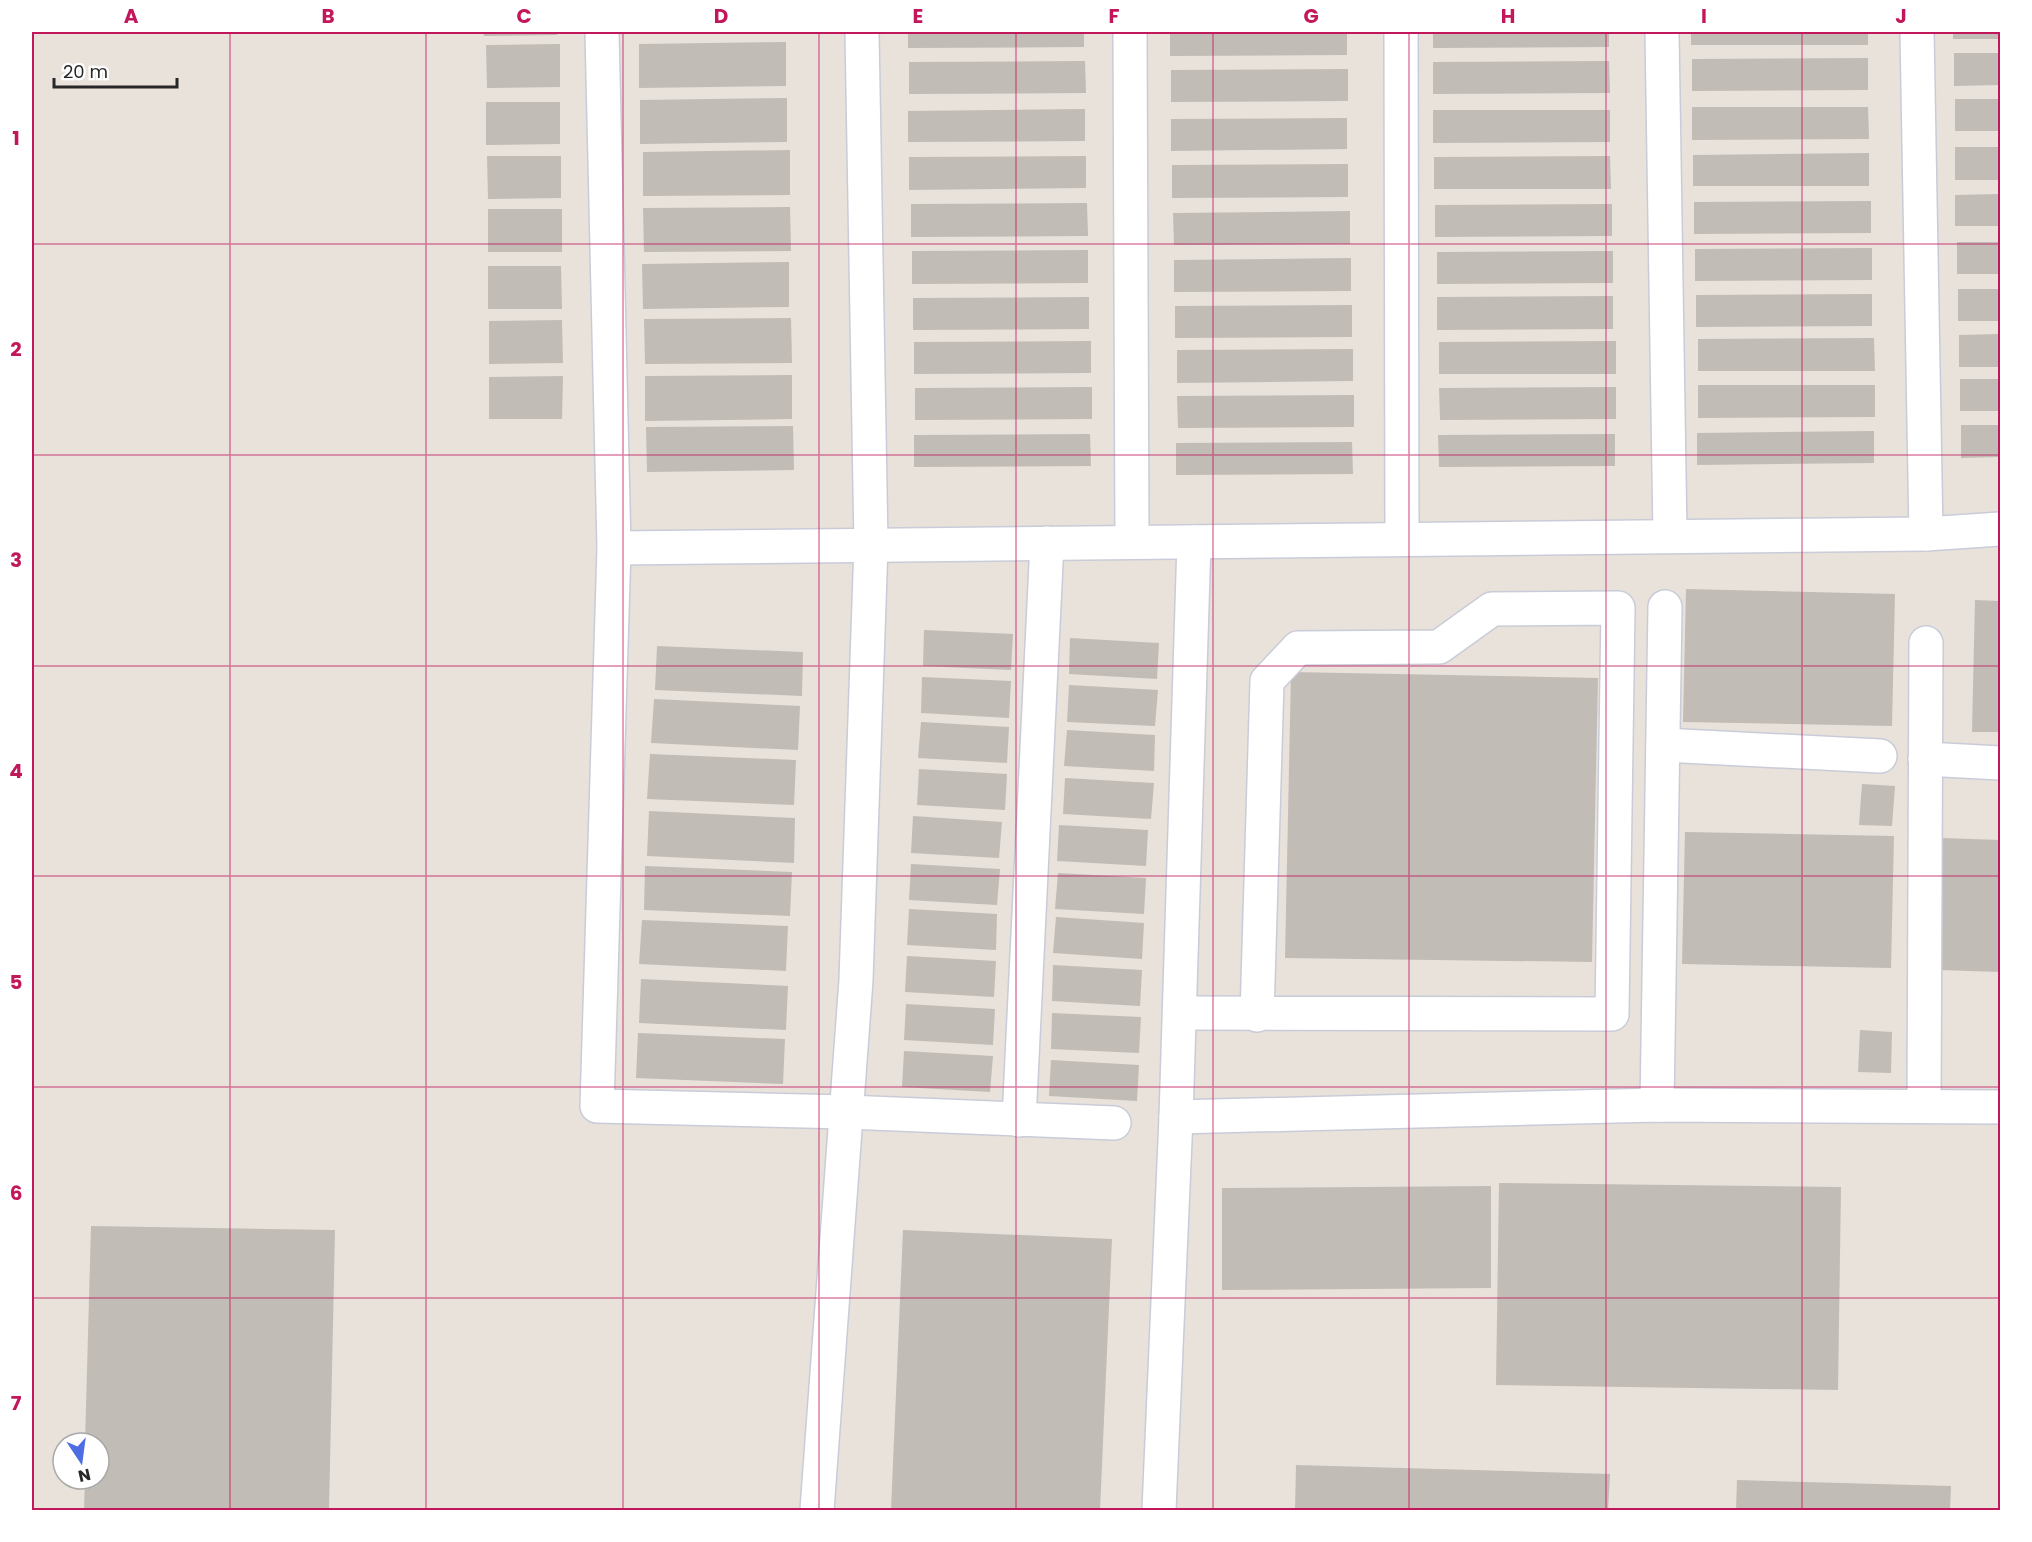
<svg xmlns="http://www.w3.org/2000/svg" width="2032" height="1542" viewBox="0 0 2032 1542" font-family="Poppins,sans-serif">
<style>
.building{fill:#c1bcb6}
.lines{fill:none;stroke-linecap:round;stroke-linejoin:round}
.minor-casing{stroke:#c9ccd8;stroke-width:36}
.minor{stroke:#fff;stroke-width:33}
.grid{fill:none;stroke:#c2185b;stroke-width:1.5;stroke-opacity:0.55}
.neatline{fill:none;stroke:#c2185b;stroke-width:2}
.grid-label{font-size:20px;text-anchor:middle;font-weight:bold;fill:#c2185b}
</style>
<rect width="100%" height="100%" fill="#e8e2db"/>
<g class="building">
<polygon points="483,32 557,32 557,35 484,36"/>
<polygon points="908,32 1084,32 1084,47 908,48"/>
<polygon points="1170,32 1347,32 1347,55 1170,56"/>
<polygon points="1433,32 1609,32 1609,47 1433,48"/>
<rect x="1691" y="32" width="177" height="13"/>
<rect x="1953" y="32" width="47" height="7"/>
<polygon points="786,42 786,86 639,88 639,44"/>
<polygon points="560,44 560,87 487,88 486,45"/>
<polygon points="1954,53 2000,53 2000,85 1954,86"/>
<polygon points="1868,58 1868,90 1692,91 1692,59"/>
<polygon points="1085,61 1086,93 909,94 909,62"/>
<polygon points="1609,61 1610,93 1433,94 1433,62"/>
<polygon points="1348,69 1348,101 1171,102 1171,70"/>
<polygon points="787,98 787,142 640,144 640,100"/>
<rect x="1955" y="99" width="45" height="32"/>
<polygon points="486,102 560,102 560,144 486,145"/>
<polygon points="1692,107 1868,107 1869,139 1692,140"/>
<polygon points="1085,109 1085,141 908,142 908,111"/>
<polygon points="1433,110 1610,110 1610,142 1433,143"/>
<polygon points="1347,118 1347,149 1171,151 1171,119"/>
<rect x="1955" y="147" width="45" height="33"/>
<polygon points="790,150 790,195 643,196 643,152"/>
<polygon points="1869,153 1869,186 1693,186 1693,155"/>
<polygon points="487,156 561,156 561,198 488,199"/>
<polygon points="1086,156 1086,188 909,190 909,157"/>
<polygon points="1610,156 1611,189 1434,189 1434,157"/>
<polygon points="1348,164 1348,197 1172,198 1172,165"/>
<polygon points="2000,194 2000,226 1955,226 1955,195"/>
<polygon points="1871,201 1871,233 1694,234 1694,202"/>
<polygon points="1087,203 1088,236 911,237 911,204"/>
<polygon points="1612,204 1612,236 1435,237 1435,205"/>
<polygon points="790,207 791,251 644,252 643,208"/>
<rect x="488" y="209" width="74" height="43"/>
<polygon points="1350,211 1350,244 1174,245 1173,213"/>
<rect x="1957" y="242" width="43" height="32"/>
<polygon points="1872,248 1872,280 1695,281 1695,249"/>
<polygon points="1088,250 1088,283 912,284 912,251"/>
<polygon points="1613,251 1613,283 1437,284 1437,252"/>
<polygon points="1351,258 1351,291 1174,292 1174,260"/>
<polygon points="789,262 789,307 643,309 642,264"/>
<polygon points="488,266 561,266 562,309 488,309"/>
<rect x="1958" y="289" width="42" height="32"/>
<polygon points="1872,294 1872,326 1696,327 1696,295"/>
<polygon points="1613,296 1613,329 1437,330 1437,297"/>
<polygon points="1089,297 1089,329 913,330 913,298"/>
<polygon points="1352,305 1352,337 1175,338 1175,306"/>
<polygon points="791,318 792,363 645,364 644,319"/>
<polygon points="562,320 563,363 489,364 489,321"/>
<polygon points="2000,334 2000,367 1959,367 1959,335"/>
<polygon points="1874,338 1875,371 1698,371 1698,339"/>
<polygon points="1091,341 1091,373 914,374 914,342"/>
<polygon points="1616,341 1616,374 1439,374 1439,342"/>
<polygon points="1353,349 1353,381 1177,383 1177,350"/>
<polygon points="792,375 792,419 645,421 645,376"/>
<polygon points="563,376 562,419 489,419 489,377"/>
<rect x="1960" y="379" width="40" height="32"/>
<polygon points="1698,385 1875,385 1875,417 1698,418"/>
<polygon points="1092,387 1092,419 915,420 915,388"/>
<polygon points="1616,387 1616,419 1440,420 1439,388"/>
<polygon points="1354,395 1354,427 1178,428 1177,396"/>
<polygon points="1961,425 2000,425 2000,457 1961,458"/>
<polygon points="793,426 794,470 647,472 646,427"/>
<polygon points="1874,431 1874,463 1697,465 1697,433"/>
<polygon points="1090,434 1091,466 914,467 914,435"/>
<polygon points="1615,434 1615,466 1439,467 1438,435"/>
<polygon points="1352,442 1353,474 1176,475 1176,443"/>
<polygon points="1686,589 1895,594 1892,726 1683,722"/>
<polygon points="1975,600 2000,601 2000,732 1972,732"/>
<polygon points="924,630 1013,634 1011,670 923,666"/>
<polygon points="1070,638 1159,643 1157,679 1069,674"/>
<polygon points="657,646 803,652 802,696 655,690"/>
<polygon points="1291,672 1598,678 1592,962 1285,958"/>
<polygon points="922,677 1011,681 1009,718 921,713"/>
<polygon points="1069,685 1158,690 1155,726 1067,722"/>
<polygon points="654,699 800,706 798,750 651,743"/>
<polygon points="921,722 1009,727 1007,763 918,758"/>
<polygon points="1067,730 1155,735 1154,771 1064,766"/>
<polygon points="650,754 796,760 794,805 647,799"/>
<polygon points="919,769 1007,774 1005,810 917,805"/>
<polygon points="1065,778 1154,783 1151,819 1063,814"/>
<polygon points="1862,784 1895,786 1892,826 1859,825"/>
<polygon points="649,811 795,818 794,863 647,856"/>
<polygon points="913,816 1002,822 999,858 911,853"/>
<polygon points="1059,825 1148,830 1146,866 1057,861"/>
<polygon points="1685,832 1894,836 1891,968 1682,964"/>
<polygon points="1942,838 2000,840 2000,972 1939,970"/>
<polygon points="911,864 1000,869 997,905 909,900"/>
<polygon points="645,866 792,872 790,916 644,910"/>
<polygon points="1058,873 1146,878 1144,914 1055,909"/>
<polygon points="909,909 997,914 996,950 907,945"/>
<polygon points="1056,917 1144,923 1142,959 1053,953"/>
<polygon points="642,920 788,926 786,971 639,964"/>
<polygon points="907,956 996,961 994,997 905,992"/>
<polygon points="1053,965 1142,970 1140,1006 1052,1001"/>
<polygon points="641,979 788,986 786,1030 639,1023"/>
<polygon points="906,1004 995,1009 993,1045 904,1040"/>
<polygon points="1052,1013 1141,1017 1139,1053 1051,1049"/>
<polygon points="1860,1030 1892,1032 1891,1073 1858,1072"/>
<polygon points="638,1033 785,1039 783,1084 636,1078"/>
<polygon points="904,1051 993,1056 990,1092 902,1087"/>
<polygon points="1051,1060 1139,1065 1137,1101 1049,1096"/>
<polygon points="1499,1183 1841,1187 1838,1390 1496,1385"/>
<polygon points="1491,1186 1491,1288 1222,1290 1222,1188"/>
<polygon points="91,1226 335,1230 329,1510 84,1510 85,1479 99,1479 99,1443 85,1443"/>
<polygon points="903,1230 1112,1239 1100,1510 891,1510"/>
<polygon points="1296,1465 1610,1474 1608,1510 1295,1510"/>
<polygon points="1737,1480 1951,1486 1950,1510 1736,1510"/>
</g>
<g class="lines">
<g class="minor-casing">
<g id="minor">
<polyline points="602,32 614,548 597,1106 846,1112 1114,1123"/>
<polyline points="1130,32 1132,542"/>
<polyline points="1401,32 1402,539"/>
<polyline points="1662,32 1670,536"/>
<polyline points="1917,32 1926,534"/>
<polyline points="614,548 1926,534 2000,529"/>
<polyline points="1663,745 1880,756"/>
<polyline points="1925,759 2000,763"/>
<polyline points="1180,1013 1612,1014 1618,608 1492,609 1439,647 1298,648 1267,681 1257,1015"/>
<polyline points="1657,1105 1665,607"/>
<polyline points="1924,1106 1926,643"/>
<polyline points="1176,1117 1657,1105 2000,1107"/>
<polyline points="1019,1120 1047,543"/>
<polyline points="817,1510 856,980 871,545 862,32"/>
<polyline points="1159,1510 1176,1117 1194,542"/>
</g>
</g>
<use href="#minor" class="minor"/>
</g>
<path class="grid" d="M230 32V1510M426 32V1510M623 32V1510M819 32V1510M1016 32V1510M1213 32V1510M1409 32V1510M1606 32V1510M1802 32V1510M32 244H2000M32 455H2000M32 666H2000M32 876H2000M32 1087H2000M32 1298H2000"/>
<rect width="2032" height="1542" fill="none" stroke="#ffffff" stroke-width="66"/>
<g transform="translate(81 1461) rotate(167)"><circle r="28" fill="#ffffff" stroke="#a9a9a9" stroke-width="1.5"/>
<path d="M0-4.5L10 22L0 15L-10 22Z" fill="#4d6de2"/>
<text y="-9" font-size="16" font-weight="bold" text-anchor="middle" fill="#272727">N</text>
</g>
<path d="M54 78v9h123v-9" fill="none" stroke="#272727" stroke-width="3"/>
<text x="63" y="78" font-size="18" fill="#272727" stroke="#ffffff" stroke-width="4.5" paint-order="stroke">20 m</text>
<rect x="33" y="33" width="1966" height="1476" class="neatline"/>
<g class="grid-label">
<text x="131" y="23">A</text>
<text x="328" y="23">B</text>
<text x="524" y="23">C</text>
<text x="721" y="23">D</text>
<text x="918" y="23">E</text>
<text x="1114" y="23">F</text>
<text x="1311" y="23">G</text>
<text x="1508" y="23">H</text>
<text x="1704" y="23">I</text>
<text x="1901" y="23">J</text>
<text x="16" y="145">1</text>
<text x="16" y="356">2</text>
<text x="16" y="567">3</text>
<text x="16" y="778">4</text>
<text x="16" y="989">5</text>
<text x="16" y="1200">6</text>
<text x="16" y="1410">7</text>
</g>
</svg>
